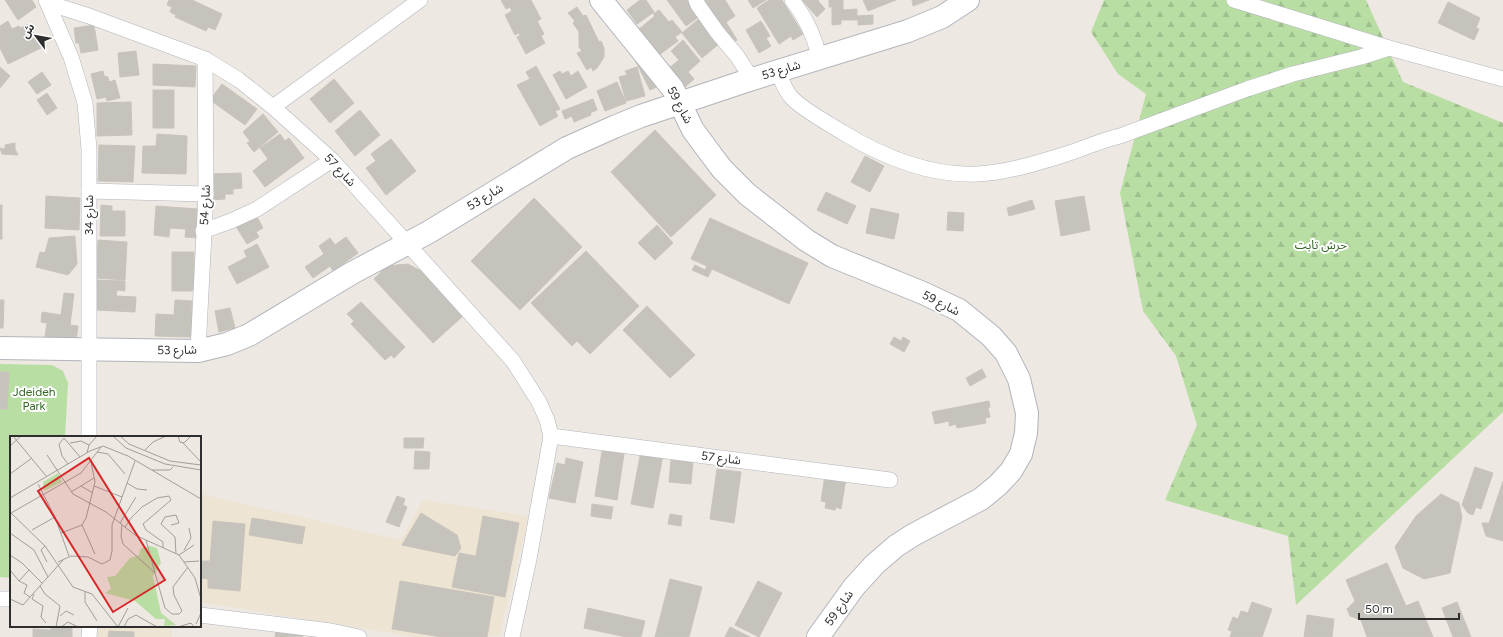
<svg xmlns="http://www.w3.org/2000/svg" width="1503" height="637" viewBox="0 0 1503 637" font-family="Figtree,'Noto Sans Arabic',sans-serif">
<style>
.education{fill:#ede4d4}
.forest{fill:url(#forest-firs)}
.park{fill:#b9dea4}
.building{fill:#c6c3bd;stroke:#c9c4bb}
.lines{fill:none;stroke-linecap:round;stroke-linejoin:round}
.street-casing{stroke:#b2b4bc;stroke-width:16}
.secondary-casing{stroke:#b2b4bc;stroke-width:24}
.street{stroke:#fff;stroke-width:15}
.secondary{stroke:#fff;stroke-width:22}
.labels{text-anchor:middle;stroke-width:4;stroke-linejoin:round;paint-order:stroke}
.street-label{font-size:12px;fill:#2e2e2e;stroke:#fff}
.park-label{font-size:12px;fill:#326623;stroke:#fff}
.inset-road{fill:none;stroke:#a19e9a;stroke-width:1}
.view{fill:#d62828;fill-opacity:0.15;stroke:#d62828;stroke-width:2}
.inset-edge{fill:none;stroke:#2e2e2e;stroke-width:2}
</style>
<defs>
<pattern id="forest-firs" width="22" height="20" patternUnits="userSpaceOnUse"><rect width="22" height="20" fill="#b9dea4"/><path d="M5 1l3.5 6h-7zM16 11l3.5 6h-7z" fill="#9fbf8e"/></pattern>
</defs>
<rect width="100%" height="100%" fill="#ede8e2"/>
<g class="education">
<polygon points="200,494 401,540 423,500 529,516 499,636 415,637 200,602"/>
<rect x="98" y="626" width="74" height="11"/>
</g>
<polygon class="forest" points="1104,0 1366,0 1403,82 1503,123 1503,412 1296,605 1288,536 1165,500 1197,425 1176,356 1143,311 1120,193 1146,94 1118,74 1091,32"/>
<polygon class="park" points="0,364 52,365 63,371 68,383 65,437 11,437 11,578 0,577"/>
<g class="building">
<polygon points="5,0 32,0 36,7 18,20"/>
<polygon points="169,0 192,0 222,14 215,30 208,27 206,31 175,17 176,15 170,12 172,7 167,5"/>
<polygon points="501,0 531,0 541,19 537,21 544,34 541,36 545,43 526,54 517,37 520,36 519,33 515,35 505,15 512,11 510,7 506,9"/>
<polygon points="640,0 646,0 654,12 637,24 627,10"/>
<polygon points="667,0 692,0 703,14 686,26"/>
<polygon points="699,0 725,0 735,16 726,22 737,40 731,43"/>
<polygon points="748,0 766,0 753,8"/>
<polygon points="769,0 782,0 803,34 793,40 791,36 779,44 757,8"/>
<polygon points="802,0 819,0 818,1 825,9 817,17"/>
<polygon points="829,0 843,0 843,10 857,9 857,16 873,15 873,24 858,25 858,20 841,20 841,24 832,25 832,7 829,7"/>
<polygon points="863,0 896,0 868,11"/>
<polygon points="912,0 929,0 913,6"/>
<polygon points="1448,2 1480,18 1476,28 1479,29 1474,40 1438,23"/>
<polygon points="577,7 583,16 586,15 599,42 601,41 604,48 604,57 597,68 593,71 591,67 587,70 577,53 582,51 579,47 579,32 573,23 575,21 568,13"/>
<polygon points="659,10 669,22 672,20 682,32 675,37 678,41 659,55 639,29 655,16 653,14"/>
<polygon points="700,18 720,43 702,58 682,33"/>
<polygon points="8,21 12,29 19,26 20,28 29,24 41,48 8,64 0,48 0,26"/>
<polygon points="761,21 770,36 766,38 771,46 759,53 746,30"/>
<polygon points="94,25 98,50 81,53 79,43 76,43 74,28"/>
<polygon points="683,40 700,61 688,72 694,79 685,87 669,68 679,60 671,51"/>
<polygon points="136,51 139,75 120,77 118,53"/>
<polygon points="634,58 663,84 650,90"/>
<polygon points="153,64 196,66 195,87 153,85"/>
<polygon points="536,66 560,109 555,111 558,116 540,126 517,85 530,79 526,72"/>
<polygon points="0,67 10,76 0,88"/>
<polygon points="637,67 645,96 626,101 619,77 627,75 625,71"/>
<polygon points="103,71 104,76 108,77 109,82 115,80 120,98 107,101 106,97 97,99 91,74"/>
<polygon points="560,71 562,74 568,71 571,76 578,71 587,87 566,99 553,75"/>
<polygon points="42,72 51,85 37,94 28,82"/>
<polygon points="334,79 354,103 330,123 310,99"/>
<polygon points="617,82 626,103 605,111 597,91"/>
<polygon points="222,84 257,109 245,125 210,100"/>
<rect x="153" y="90" width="21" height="38"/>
<polygon points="47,93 57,108 47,115 37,100"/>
<polygon points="593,99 597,110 590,113 591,115 574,122 572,116 565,119 562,111"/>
<polygon points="131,102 132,135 97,136 97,103"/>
<polygon points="360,110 380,135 355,156 335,131"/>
<polygon points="263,114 278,132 254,152 247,143 250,141 243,132"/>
<polygon points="655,130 716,195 671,237 611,172"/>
<polygon points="157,134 187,136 186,174 142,173 143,146 156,146"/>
<polygon points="280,134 285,141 289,138 304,158 265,187 253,171 268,159 260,148"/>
<polygon points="391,139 416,171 386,195 366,168 376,161 371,154"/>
<polygon points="15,143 15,149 18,155 2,154 0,148 5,149 5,145"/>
<polygon points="99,145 135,146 133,182 98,181"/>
<polygon points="865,156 884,166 870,192 851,182"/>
<polygon points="241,173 242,188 233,189 233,194 225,194 225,199 212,200 211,174"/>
<polygon points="826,192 856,206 847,224 817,210"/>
<polygon points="46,196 80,198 79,230 45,228"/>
<polygon points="1084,196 1090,230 1061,236 1055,201"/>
<polygon points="534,198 582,247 520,310 471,261"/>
<polygon points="1032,200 1035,209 1009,216 1007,208"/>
<rect x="0" y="205" width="2" height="34"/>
<polygon points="101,205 112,206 112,211 125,211 125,236 100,236"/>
<polygon points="156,206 198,209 196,238 185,237 186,229 170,228 169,237 154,235"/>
<polygon points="871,208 899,214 894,239 866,233"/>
<polygon points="948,212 964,213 963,231 947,230"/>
<polygon points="250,216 252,220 257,217 263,228 256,232 259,237 247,244 235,225"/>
<polygon points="710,218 808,263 789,304 712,269 708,277 692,270 695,265 705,270 707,266 691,259"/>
<polygon points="657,225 673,243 655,260 638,243"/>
<polygon points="75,236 77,264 68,275 36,267 40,252 45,253 49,238"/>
<polygon points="346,237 358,253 333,271 330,266 313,278 305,267 324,254 319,246 330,238 335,245"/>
<polygon points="98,240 127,242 125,280 96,278"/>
<polygon points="257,244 269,267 237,284 228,267 247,257 244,251"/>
<polygon points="586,251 639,306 590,354 577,341 572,346 531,303"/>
<rect x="172" y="252" width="22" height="39"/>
<polygon points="408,264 421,271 463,316 433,343 374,279 387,266"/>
<polygon points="97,280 125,281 125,291 117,290 116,296 136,297 135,312 96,310"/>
<polygon points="64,293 74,294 70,325 78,326 76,341 45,337 47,323 41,322 42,312 61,315"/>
<polygon points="0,300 4,300 3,328 0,328"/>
<polygon points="175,300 192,301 191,337 155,336 156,314 174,315"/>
<polygon points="361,302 405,347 394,358 391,355 385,360 351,324 354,321 347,314"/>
<polygon points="647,306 695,355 670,378 623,330"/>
<polygon points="230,308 235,328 219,332 215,311"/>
<polygon points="894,337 901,341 903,337 910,341 904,352 890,344"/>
<polygon points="982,369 986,377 970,386 966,378"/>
<polygon points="0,372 9,372 7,409 0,409"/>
<polygon points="989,401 990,407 988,408 990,417 985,418 986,423 957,428 956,424 949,426 949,421 935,424 932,412"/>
<polygon points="404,438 424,438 423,448 404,448"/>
<polygon points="415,451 430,452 429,469 414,469"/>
<polygon points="602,451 624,454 617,500 595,496"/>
<polygon points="641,451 663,455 653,508 631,504"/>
<polygon points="566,458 583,462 575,503 549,498 557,463 565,465"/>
<polygon points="671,460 693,461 691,484 669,482"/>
<polygon points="1475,467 1493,473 1481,509 1476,507 1473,515 1468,513 1462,505"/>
<polygon points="717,469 741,472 734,523 710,519"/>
<polygon points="825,475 846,479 841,509 836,507 835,510 825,508 826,502 821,501"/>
<polygon points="1503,481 1503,541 1486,536 1482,523 1489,523"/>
<polygon points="1441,494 1459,503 1462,517 1450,573 1424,579 1403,568 1395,547 1416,516"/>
<polygon points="397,496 405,499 403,505 407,507 399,527 386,522"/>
<polygon points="592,504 613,507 611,519 591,516"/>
<polygon points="421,513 457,535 461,548 455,556 402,545"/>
<polygon points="670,514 682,516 681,526 668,524"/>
<polygon points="483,516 519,523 505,597 452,587 459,553 476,556"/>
<polygon points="252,518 305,527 302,544 249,535"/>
<polygon points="213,521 245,524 240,591 208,588 208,579 200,578 200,561 210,561"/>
<polygon points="1387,563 1406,606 1418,601 1433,637 1367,637 1361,620 1350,616 1347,609 1355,601 1346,580"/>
<polygon points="670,579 702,587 689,637 655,637"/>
<polygon points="400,581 494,597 487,637 442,637 392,629"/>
<polygon points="758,581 782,593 759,637 735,625"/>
<polygon points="1252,602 1272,609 1262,637 1230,637 1232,631 1228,630 1233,617 1238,619 1241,611 1248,613"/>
<polygon points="1457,602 1471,637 1453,637 1442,608"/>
<polygon points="588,608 645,621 641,637 626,637 584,628"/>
<polygon points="1307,615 1334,619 1332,637 1304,637"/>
<polygon points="51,626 72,626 72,637 33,637 33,629 51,630"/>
<polygon points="730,627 750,637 725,637"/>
<polygon points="109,631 134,632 134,637 108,637"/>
<polygon points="276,631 303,632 302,637 275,637"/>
</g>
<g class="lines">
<g class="street-casing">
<g id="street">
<polyline points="46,0 71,57 85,103 89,149 89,437"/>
<polyline points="696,0 698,5 717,32 737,56 752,79"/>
<path d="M792 0C805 17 815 36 819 58"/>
<polyline points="1234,0 1389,48"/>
<polyline points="48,3 89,16 205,59 239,80 273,107 332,160 513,361 539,402 547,420 551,436 529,559 512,637"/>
<path d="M778 72C782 81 785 91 792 98 803 110 828 123 842 132 883 157 928 176 977 174 1004 173 1034 164 1060 156 1080 150 1099 141 1120 136L1247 89 1293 74 1361 57 1389 48 1503 79"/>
<polyline points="273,107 420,0"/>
<polyline points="89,191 206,194"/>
<polyline points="203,231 231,221 257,209 332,160"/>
<polyline points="198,351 206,194 205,59"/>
<polyline points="551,436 890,480"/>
<polyline points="0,599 11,599"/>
<polyline points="200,615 331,631 359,637"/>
<polyline points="89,637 90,626"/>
</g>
</g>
<g class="secondary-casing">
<g id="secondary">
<polyline points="601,0 673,89 693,130 707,149 722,169 747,194 806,240 832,256 923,293 959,310 991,336 1006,353 1019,379 1027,413 1026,433 1021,454 1011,471 998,485 981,499 913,535 896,546 875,564 854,587 818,637"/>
<polyline points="0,348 198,351 227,344 249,335 352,273 429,232 567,148 614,127 641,116 746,81 908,31 942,17 968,0"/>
</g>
</g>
<use href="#street" class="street"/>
<use href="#secondary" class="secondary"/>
</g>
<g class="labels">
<g class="street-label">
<text transform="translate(781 70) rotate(-17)" y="4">شارع 53</text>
<text transform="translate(680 105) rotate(62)" y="4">شارع 59</text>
<text transform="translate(340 170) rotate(47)" y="4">شارع 57</text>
<text transform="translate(485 197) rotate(-31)" y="4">شارع 53</text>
<text transform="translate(205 205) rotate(-87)" y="4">شارع 54</text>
<text transform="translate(89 215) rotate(-90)" y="4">شارع 34</text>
<text transform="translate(941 303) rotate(27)" y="4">شارع 59</text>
<text transform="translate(177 350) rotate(-1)" y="4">شارع 53</text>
<text transform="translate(721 458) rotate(7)" y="4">شارع 57</text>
<text transform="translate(839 608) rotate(-55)" y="4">شارع 59</text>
</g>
<g class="park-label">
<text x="1321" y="249">حرش تابت</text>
<text x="34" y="396">Jdeideh<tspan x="34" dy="14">Park</tspan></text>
</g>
</g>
<g transform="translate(10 436)">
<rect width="191" height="191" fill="#ede8e2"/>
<path d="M140 110 147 112 151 127 143 140 151 177 166 189 154 190 155 183H146L125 165 95 157 101 153 97 141 105 140 120 122 129 119 131 112Z" fill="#b9dea4"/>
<path d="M48 37 52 46 34 55 33 46Z" fill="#b9dea4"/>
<path class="inset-road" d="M3 0 37 41M103 0 116 12 155 28 191 34M110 0 119 8 160 25 191 29M168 0 170 6 174 7 181 0M172 6 191 26M60 7 71 5 79 9M0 10 11 0M135 14 143 6 156 0M87 16 98 18 115 38M77 17 79 9 87 0M37 19 63 58 96 76 125 99 169 119 185 142 191 163M58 28 52 20 49 8 54 2 70 21M142 34H160L163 31M0 38 22 22M117 47 127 53 137 54M28 48 45 81 59 120M71 50 83 57M84 50 112 61M61 56 84 42M0 62 80 15 93 10 118 20 191 63M0 76 35 110 63 151 82 158 108 191M1 77 71 37 91 11M110 87 126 61M72 89 85 118M112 89 111 100 113 108 145 137 155 172 162 178H169L172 175 164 159 163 151 178 131M161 89 169 87 166 79 155 81 151 88 165 101 166 118M115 91 122 81 132 71 147 62 159 60 161 64 133 88 136 94 153 106V112M22 94 45 81M0 97 24 114 38 141M51 97 72 89 76 82 85 46 81 26M136 104 145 137M35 110 31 114 37 126M174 114 181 102 179 92M0 119 12 127 32 147M169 119 184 109M48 126 61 120 78 121 92 128 100 124 102 115V89L125 25M174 126 189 125M0 134 9 145 17 149 14 157 20 161M9 145 19 134M30 150 35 158 50 170 46 191M75 156V166L87 185M24 158 22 163 33 170 31 181 36 187M0 163 13 169 53 124M50 180 56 175 64 179M186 188 191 177M51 191 58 186 68 191M108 191 118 172M114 191 118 183 126 179 147 191M168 191 181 187 184 191"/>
<path class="view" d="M79 22 155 144 103 176 28 55Z"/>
<rect width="191" height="191" class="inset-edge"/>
</g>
<g transform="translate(36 36) rotate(302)" stroke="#ffffff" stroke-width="3" paint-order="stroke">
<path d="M0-3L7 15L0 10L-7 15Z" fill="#2e2e2e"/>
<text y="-6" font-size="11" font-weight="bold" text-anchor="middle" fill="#2e2e2e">ش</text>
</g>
<path d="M1359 613v6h100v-6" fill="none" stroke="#2e2e2e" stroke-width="2"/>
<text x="1365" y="613" font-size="12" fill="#2e2e2e" stroke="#ffffff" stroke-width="3" paint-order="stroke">50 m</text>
</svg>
